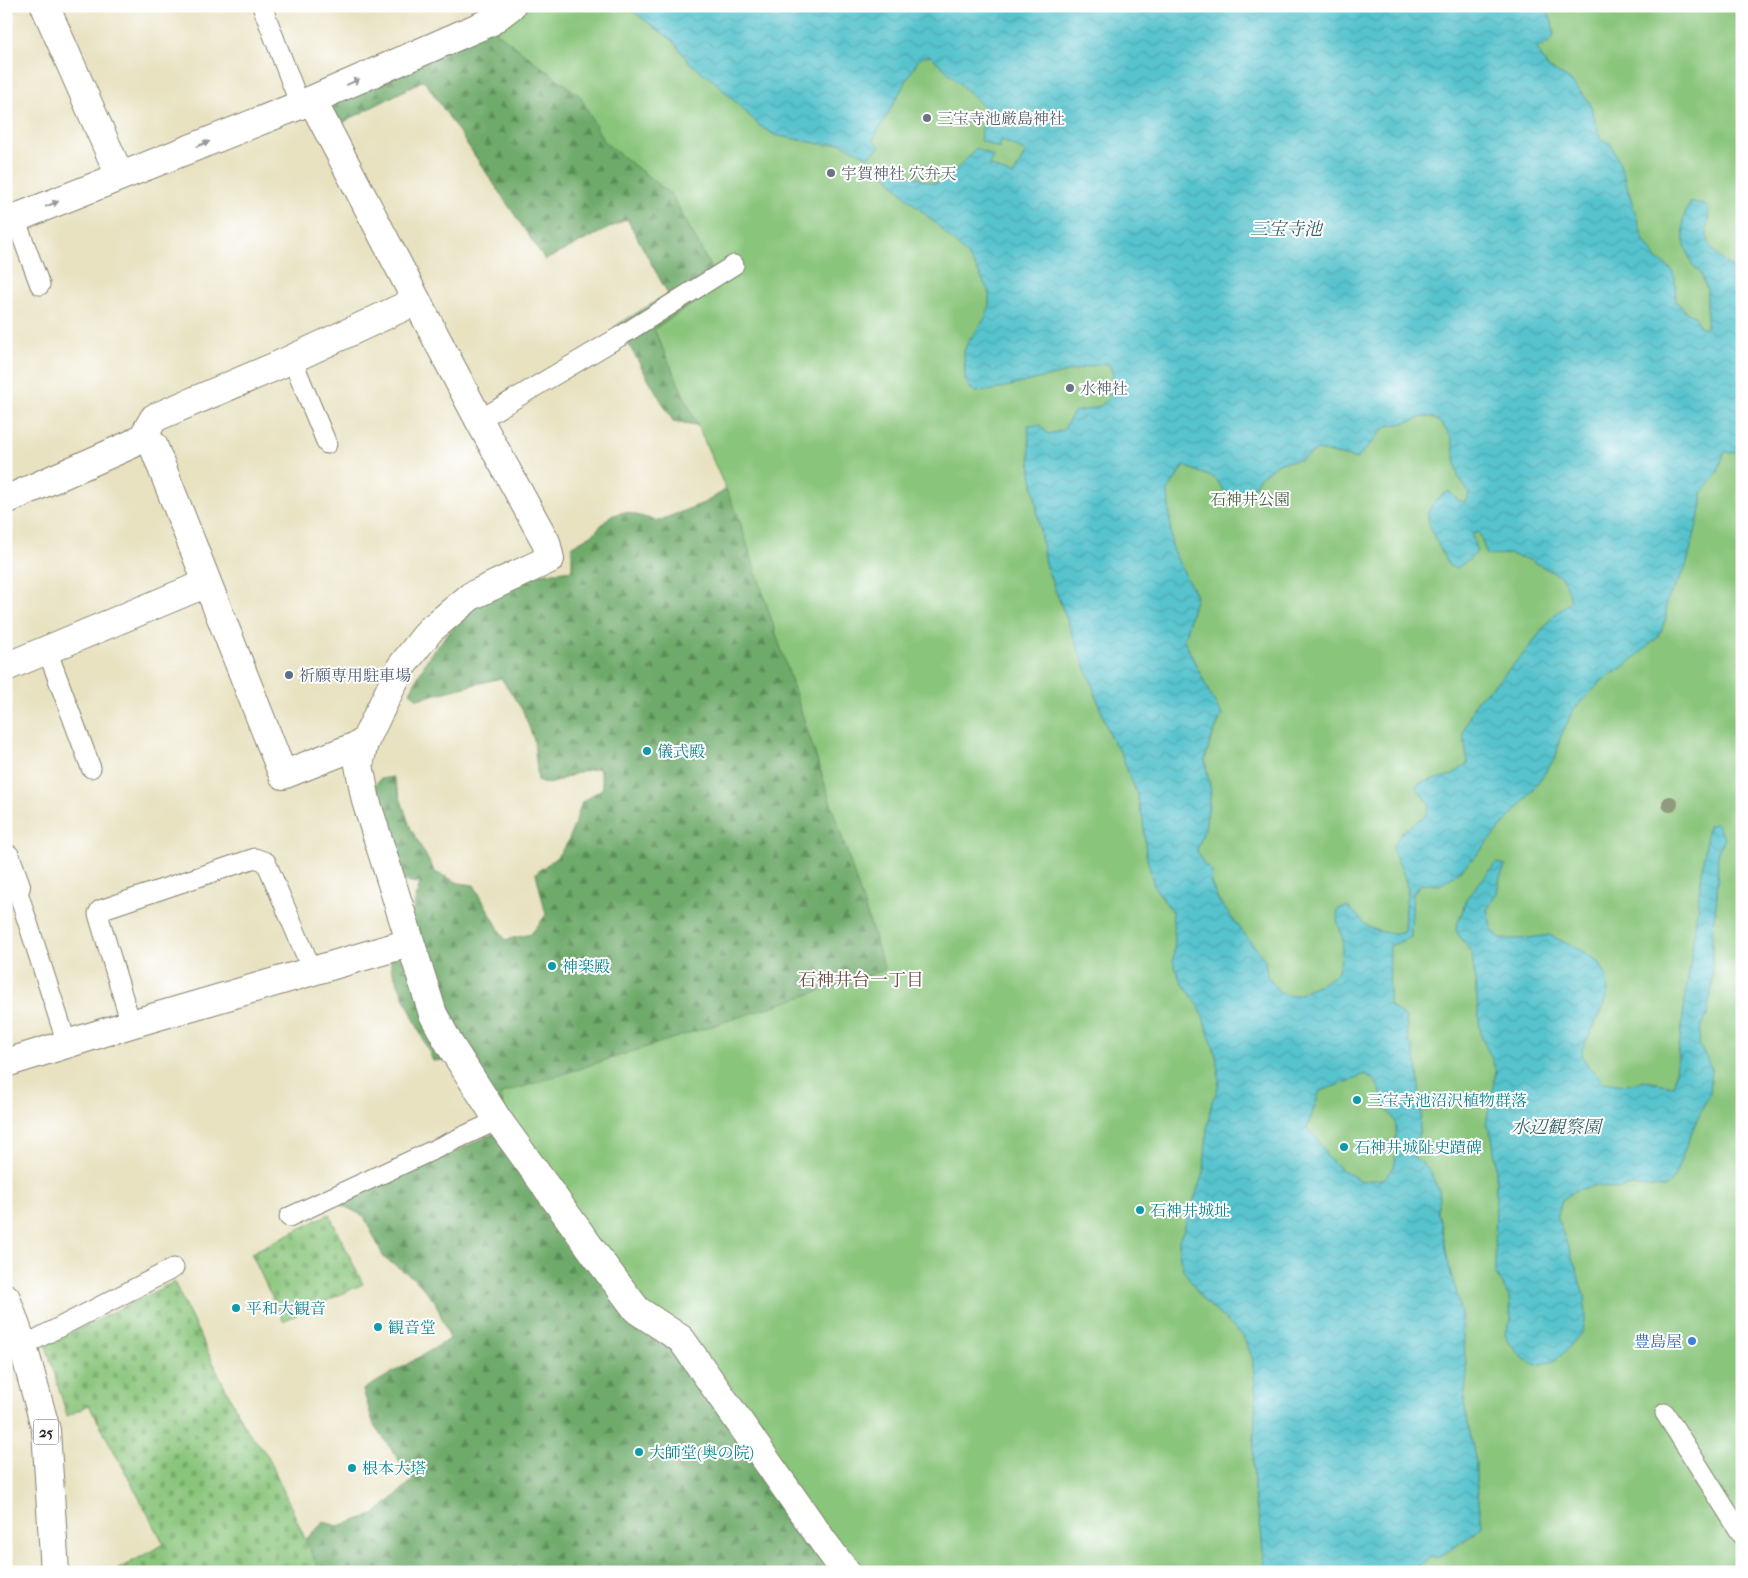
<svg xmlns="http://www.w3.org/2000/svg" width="1748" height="1578" viewBox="0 0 1748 1578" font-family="'IM FELL French Canon','Noto Serif JP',serif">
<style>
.forest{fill:url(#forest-firs);stroke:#456343}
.cemetery{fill:url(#cemetery-stones);stroke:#52704b}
.park{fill:#89c57a;stroke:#52704b}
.water{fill:url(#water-waves);stroke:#397074;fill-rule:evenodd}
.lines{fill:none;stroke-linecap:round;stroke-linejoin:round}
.service-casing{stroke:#827f6e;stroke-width:21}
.minor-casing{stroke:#827f6e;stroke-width:30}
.primary-casing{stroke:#827f6e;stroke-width:30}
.service{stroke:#fff;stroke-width:19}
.minor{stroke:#fff;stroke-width:28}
.primary{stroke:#fff;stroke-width:28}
.tree{fill:#909a7b}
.oneway{fill:#999}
.worship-dot{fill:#6b7280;stroke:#fff;stroke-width:2}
.service-dot{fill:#5c6f8a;stroke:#fff;stroke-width:2}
.culture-dot{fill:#0f9aa8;stroke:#fff;stroke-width:2}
.shop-dot{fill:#3f7fe0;stroke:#fff;stroke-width:2}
.labels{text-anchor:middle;stroke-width:4;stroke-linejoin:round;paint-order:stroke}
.shield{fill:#fff;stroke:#606060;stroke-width:1}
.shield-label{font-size:15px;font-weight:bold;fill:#1c1c1c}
.worship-label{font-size:16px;fill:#5b616d;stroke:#fff;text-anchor:start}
.park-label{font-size:16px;fill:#486042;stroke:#fff}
.service-label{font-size:16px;fill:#4e5e75;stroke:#fff;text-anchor:start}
.culture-label{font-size:16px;fill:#0d838f;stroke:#fff;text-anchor:start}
.shop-label{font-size:16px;fill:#366cbe;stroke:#fff;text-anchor:end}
.water-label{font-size:18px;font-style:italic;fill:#335f63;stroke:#fff}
.neighbourhood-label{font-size:18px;fill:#674940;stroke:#fff}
</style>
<defs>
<pattern id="forest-firs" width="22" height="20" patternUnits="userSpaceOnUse" patternTransform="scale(1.25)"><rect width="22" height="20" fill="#6eaa6a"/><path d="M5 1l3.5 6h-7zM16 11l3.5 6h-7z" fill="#5a8a56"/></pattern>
<pattern id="cemetery-stones" width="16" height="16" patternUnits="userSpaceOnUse" patternTransform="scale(1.25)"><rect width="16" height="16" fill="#89c57a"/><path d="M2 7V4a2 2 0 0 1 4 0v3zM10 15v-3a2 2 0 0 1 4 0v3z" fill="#76a969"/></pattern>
<pattern id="water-waves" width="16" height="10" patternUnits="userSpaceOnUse" patternTransform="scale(1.25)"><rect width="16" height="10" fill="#56c3cd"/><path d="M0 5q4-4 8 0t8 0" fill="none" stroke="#4aa7af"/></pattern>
</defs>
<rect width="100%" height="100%" fill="#fff"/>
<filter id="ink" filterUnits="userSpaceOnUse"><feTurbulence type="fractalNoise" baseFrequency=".02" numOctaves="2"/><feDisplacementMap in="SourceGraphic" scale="10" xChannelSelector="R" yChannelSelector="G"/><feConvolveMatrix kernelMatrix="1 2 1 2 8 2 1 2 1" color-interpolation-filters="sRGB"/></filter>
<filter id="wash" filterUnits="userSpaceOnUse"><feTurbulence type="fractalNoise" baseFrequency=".0096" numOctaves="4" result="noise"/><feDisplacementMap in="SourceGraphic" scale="20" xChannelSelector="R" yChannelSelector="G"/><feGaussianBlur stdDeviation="1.12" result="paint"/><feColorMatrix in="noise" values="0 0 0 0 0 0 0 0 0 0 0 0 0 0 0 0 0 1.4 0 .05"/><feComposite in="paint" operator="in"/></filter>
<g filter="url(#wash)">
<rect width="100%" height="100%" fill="#e8e2c1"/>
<polygon class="forest" points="629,6 1267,1572 321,1572 300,1545 324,1522 338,1526 374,1515 413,1480 374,1425 363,1390 450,1339 435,1301 414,1278 384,1258 364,1216 339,1204 497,1132 450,1059 433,1061 391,968 390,940 411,916 420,883 398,880 370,791 380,779 393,777 411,829 435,872 459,883 474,885 505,940 531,934 546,915 536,873 557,857 568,842 582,802 603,788 599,768 582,771 550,784 538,781 534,740 523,711 501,678 417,699 410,692 429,656 474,603 532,575 572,570 572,546 593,534 610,516 625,512 658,521 706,502 738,482 717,429 673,421 617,325 668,294 627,219 545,260 424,80 344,122 334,124 328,104 493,27"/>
<g class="cemetery">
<polygon points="329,1214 363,1284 283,1321 251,1253"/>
<polygon points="174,1282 244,1426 268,1456 320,1572 113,1572 164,1544 89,1405 67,1416 46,1345"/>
</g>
<polygon class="park" points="521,6 1742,6 1742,1572 856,1572 641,1301 505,1118 501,1094 885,970 738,516 654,329 717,288 716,277 672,195 604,142 580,96 496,32"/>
<g class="water">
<path d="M629 6H1545L1552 21 1554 36 1547 44 1537 48 1548 68 1569 79 1590 103 1600 138 1611 144 1621 167 1644 241 1657 259 1671 269 1675 278 1676 301 1687 313 1695 316 1699 326 1704 328 1707 327V290L1701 274 1691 263 1684 241 1683 219 1690 203C1716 202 1707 215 1707 232 1707 245 1720 262 1731 266L1734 273 1742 276V443L1735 452 1730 453 1725 451 1718 472 1702 494V505L1686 567 1666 602V618L1661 631 1654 641 1625 666 1602 681 1574 709 1560 738 1556 757 1526 799 1475 857 1455 875 1440 885 1421 884 1413 893 1411 937 1390 946 1389 1005 1406 1018 1408 1042 1412 1046 1418 1070 1421 1115 1419 1134 1412 1148 1415 1158 1428 1168 1439 1190 1440 1197 1437 1211 1441 1222 1451 1275 1456 1290 1461 1314 1467 1374 1464 1403 1476 1462V1478L1482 1525 1478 1531 1439 1557H1431L1412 1572H1267L1264 1562 1261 1531 1254 1495 1253 1461 1256 1395 1252 1357 1243 1336 1202 1299 1183 1269 1179 1254V1239L1184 1229 1204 1170 1207 1128 1212 1101 1217 1091 1219 1080 1216 1055 1199 1006 1180 980 1173 961 1175 940 1172 912 1154 886 1146 854 1143 820 1137 795 1121 753 1110 737 1092 684 1045 564 1031 471 1028 425H1040L1048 434 1063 430 1074 412C1081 410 1091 410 1097 407 1114 400 1117 377 1108 363L1091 366 994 390 977 392 970 388 965 379 964 351 968 342 984 320 989 308V292L975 266 964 252 933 221 907 198 885 174 894 164C902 171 908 174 918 178 922 179 929 183 933 183 946 183 968 157 976 148L993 156 989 165 1013 176 1026 152 1001 140 999 149 980 140 986 109 931 56 923 57 917 62 873 140 880 147 868 157 841 143H836L826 145 774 135 760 126 715 82 689 62 673 41 630 9ZM1424 417H1432L1442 424 1452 439 1458 476 1469 493 1467 499 1464 502 1458 500 1449 491C1442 495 1429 505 1428 514 1427 528 1443 553 1449 566L1456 569 1471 558 1477 552 1472 535 1477 532 1480 535 1487 555 1510 554 1532 561 1563 578 1571 601 1552 617 1527 650 1495 684 1476 701 1463 732 1468 763 1453 775 1422 782 1415 787 1430 804 1426 815 1402 832 1392 848 1403 873 1408 890 1405 906 1404 930 1402 933C1392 934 1376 932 1367 926 1360 920 1357 913 1347 907L1338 909 1337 920 1343 940 1341 959 1337 973 1325 982 1310 988 1302 993 1290 996 1279 992 1267 975 1265 960 1218 900 1211 883 1212 872 1203 863 1197 850 1205 828 1211 792 1205 760 1211 739 1222 715 1210 694 1184 640 1196 596 1172 549 1168 491 1184 466 1216 479 1228 497H1248L1259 478 1278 463 1300 460 1318 450 1357 459 1387 426 1404 423ZM1364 1074C1379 1080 1380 1090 1384 1104 1386 1110 1393 1115 1395 1121 1397 1127 1396 1162 1394 1167 1392 1171 1386 1176 1383 1179L1361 1181 1341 1169 1328 1158 1316 1137 1307 1129 1320 1091 1356 1079Z"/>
<polygon points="1716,823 1725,839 1718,851 1717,897 1712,935 1712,986 1707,1016 1701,1028 1699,1044 1712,1069 1710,1093 1697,1119 1673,1180 1665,1188 1632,1186 1617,1189 1595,1186 1576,1190 1562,1200 1557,1218 1576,1268 1584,1296 1586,1316 1581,1333 1565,1352 1554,1361 1537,1365 1524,1359 1507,1340 1505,1334 1511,1320 1509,1297 1495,1273 1496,1165 1492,1137 1486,1124 1496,1071 1492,1059 1482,1039 1480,1029 1472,954 1456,931 1457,924 1462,913 1466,899 1496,863 1506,865 1500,877 1497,893 1487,910 1492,929 1500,939 1521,939 1550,935 1584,952 1599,962 1606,975 1608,991 1602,1010 1582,1049 1583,1058 1589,1067 1604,1082 1626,1085 1644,1081 1674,1086 1708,826"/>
</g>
</g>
<g filter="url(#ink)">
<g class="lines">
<g class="service-casing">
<g id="service">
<polyline points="262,6 300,105"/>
<polyline points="15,218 40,285"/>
<polyline points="292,359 327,444"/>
<polyline points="479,420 619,337 734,265"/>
<polyline points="47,650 91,768"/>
<polyline points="16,886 67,1044"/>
<polyline points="131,1024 98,914 100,910 255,858 266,862 312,970"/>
<polyline points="289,1217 498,1120"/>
<polyline points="23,1346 174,1268"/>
<polyline points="1665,1413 1742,1535"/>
</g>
</g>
<g class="minor-casing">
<g id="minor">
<polyline points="45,6 120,176"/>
<polyline points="312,100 479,420 546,542 550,559 471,596 430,630 401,667 364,743 359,765 366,801 433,1014 450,1045 498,1120 600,1261 637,1310 681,1339 825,1544 846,1572"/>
<polyline points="6,222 300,105 490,22 511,6"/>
<polyline points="143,437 153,445 283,775 364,743"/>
<polyline points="6,500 132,444 143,437 154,418 281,364 416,301"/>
<polyline points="6,667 207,583"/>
<polyline points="6,858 16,886"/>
<polyline points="6,1063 131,1024 409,943"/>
</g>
</g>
<g class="primary-casing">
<polyline id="primary" points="6,1298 23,1346 46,1430 55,1572"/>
</g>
<use href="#service" class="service"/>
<use href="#minor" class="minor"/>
<use href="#primary" class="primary"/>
</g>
<circle class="tree" cx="1670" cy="804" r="8"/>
<defs><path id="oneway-solid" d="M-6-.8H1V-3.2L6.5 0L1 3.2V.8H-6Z" transform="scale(1.25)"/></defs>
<g class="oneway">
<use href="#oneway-solid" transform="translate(353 82) rotate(-24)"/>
<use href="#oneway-solid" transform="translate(203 144) rotate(-22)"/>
<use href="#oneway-solid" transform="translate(52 204) rotate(-22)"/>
</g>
</g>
<g class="worship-dot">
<circle cx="927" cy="118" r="5"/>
<circle cx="831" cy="173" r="5"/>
<circle cx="1070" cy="388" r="5"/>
</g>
<circle class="service-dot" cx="289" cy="675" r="5"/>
<g class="culture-dot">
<circle cx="647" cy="751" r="5"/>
<circle cx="552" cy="966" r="5"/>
<circle cx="1357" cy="1100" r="5"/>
<circle cx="1344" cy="1147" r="5"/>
<circle cx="1140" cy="1210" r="5"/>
<circle cx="236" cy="1308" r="5"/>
<circle cx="378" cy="1327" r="5"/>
<circle cx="639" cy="1452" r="5"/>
<circle cx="352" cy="1468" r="5"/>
</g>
<circle class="shop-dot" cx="1692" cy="1341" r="5"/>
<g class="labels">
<rect class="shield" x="33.5" y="1419.5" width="25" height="25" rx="4"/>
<g class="shield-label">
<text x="46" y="1437">25</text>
</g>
<g class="worship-label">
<text x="937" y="124">三宝寺池厳島神社</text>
<text x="841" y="179">宇賀神社 穴弁天</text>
<text x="1080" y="394">水神社</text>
</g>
<g class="park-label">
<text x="1250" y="505">石神井公園</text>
</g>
<g class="service-label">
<text x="299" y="681">祈願専用駐車場</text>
</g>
<g class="culture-label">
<text x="657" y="757">儀式殿</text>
<text x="562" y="972">神楽殿</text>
<text x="1367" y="1106">三宝寺池沼沢植物群落</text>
<text x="1354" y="1153">石神井城阯史蹟碑</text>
<text x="1150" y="1216">石神井城址</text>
<text x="246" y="1314">平和大観音</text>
<text x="388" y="1333">観音堂</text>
<text x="649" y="1458">大師堂(奥の院)</text>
<text x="362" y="1474">根本大塔</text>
</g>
<g class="shop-label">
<text x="1682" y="1347">豊島屋</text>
</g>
<g class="water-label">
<text x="1286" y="235">三宝寺池</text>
<text x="1556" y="1133">水辺観察園</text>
</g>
<g class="neighbourhood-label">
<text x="861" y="986">石神井台一丁目</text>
</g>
</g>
<rect width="1748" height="1578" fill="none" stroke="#fff" stroke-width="25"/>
</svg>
